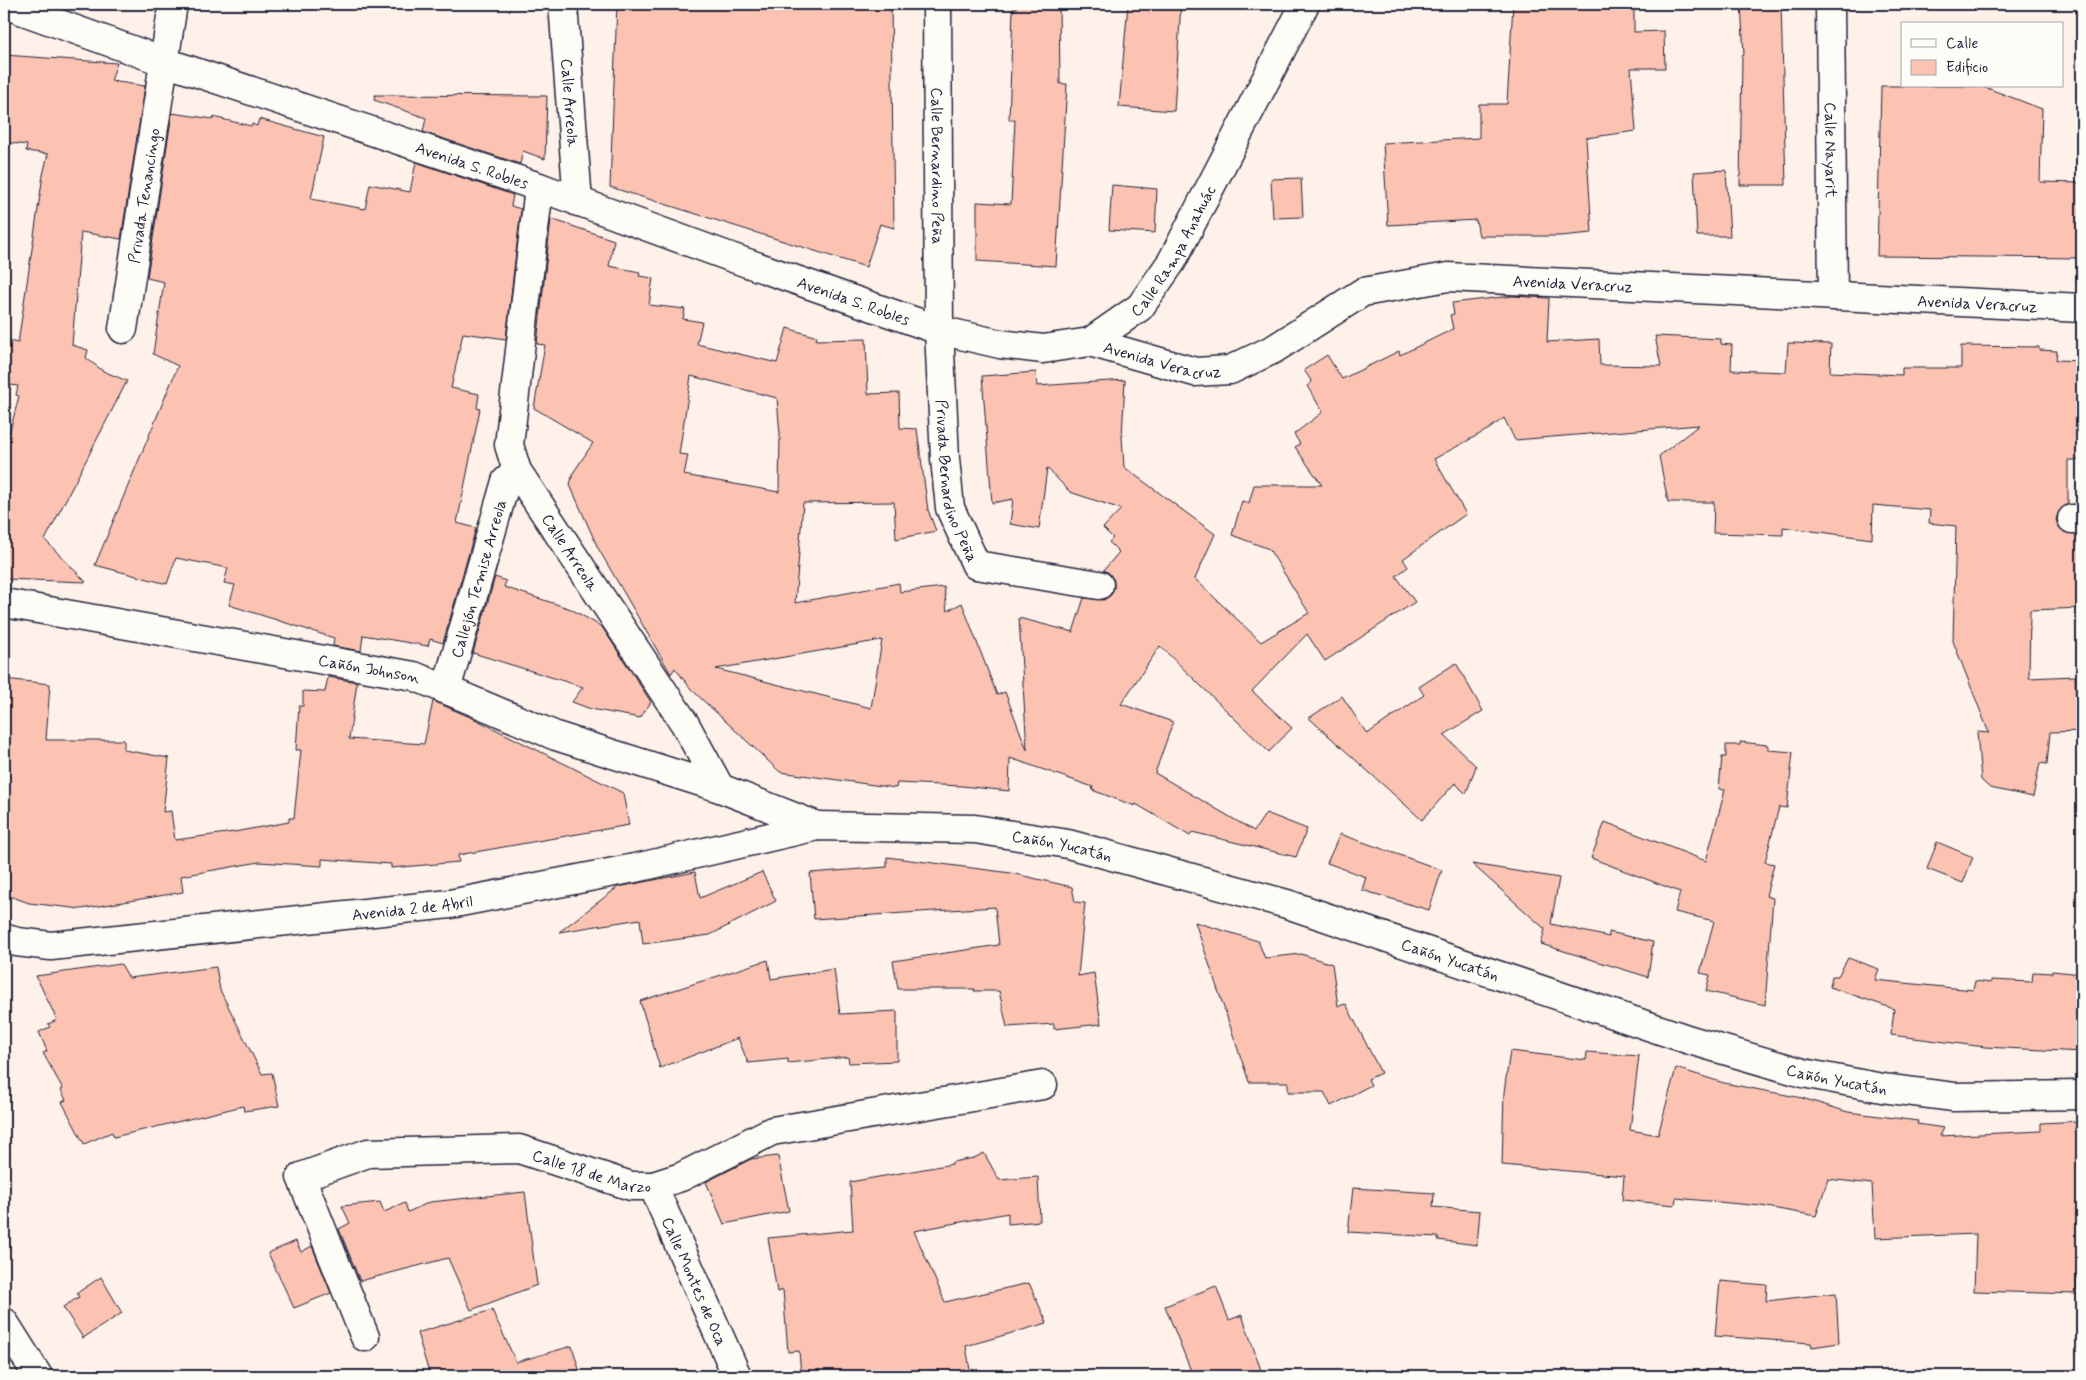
<svg xmlns="http://www.w3.org/2000/svg" width="2086" height="1380" viewBox="0 0 2086 1380" font-family="Mynerve,sans-serif">
<style>
.building{fill:#fcc3b3;stroke:#22223b;fill-rule:evenodd}
.lines{fill:none;stroke-linecap:round;stroke-linejoin:round}
.minor-casing{stroke:#22223b;stroke-width:31}
.minor{stroke:#fdfcf7;stroke-width:28}
.labels{text-anchor:middle;stroke-width:4.5;stroke-linejoin:round;paint-order:stroke}
.street-label{font-size:16px;fill:#22223b;stroke:#fdfcf7}
</style>
<rect width="100%" height="100%" fill="#fdf1e9"/>
<filter id="ink" filterUnits="userSpaceOnUse"><feTurbulence type="fractalNoise" baseFrequency=".02" numOctaves="2"/><feDisplacementMap in="SourceGraphic" scale="10" xChannelSelector="R" yChannelSelector="G"/><feConvolveMatrix kernelMatrix="1 2 1 2 8 2 1 2 1" color-interpolation-filters="sRGB"/></filter>
<g filter="url(#ink)">
<g class="building">
<polygon points="617,4 891,4 894,228 880,224 866,267 610,187"/>
<polygon points="1016,4 1059,4 1060,84 1067,84 1056,266 977,261 977,202 1011,204 1015,120 1009,120 1013,9 1016,9"/>
<polygon points="1128,4 1181,4 1174,111 1119,107"/>
<polygon points="1513,4 1634,4 1634,32 1664,31 1665,68 1631,68 1636,131 1586,138 1592,233 1560,236 1479,236 1476,220 1388,225 1383,143 1479,138 1479,104 1507,104"/>
<polygon points="1741,4 1781,4 1786,185 1740,185 1742,56 1744,55"/>
<polygon points="4,55 117,63 111,81 145,86 121,239 81,232 72,345 88,350 86,358 103,371 127,381 45,540 86,582 4,579 4,454 19,396 16,395 18,386 4,384 4,340 18,343 43,175 48,154 26,151 27,145 4,142"/>
<polygon points="1881,86 1982,86 2042,109 2040,182 2082,183 2082,258 1877,256"/>
<polygon points="375,95 547,96 545,159 523,151 520,164 423,132 426,118 374,100"/>
<polygon points="172,113 213,119 213,117 251,126 252,124 257,126 259,119 324,137 311,199 365,209 370,184 410,192 416,162 513,195 511,206 521,209 506,339 463,333 451,388 479,394 477,408 480,409 457,523 476,528 443,643 430,639 428,646 363,635 361,651 333,646 334,638 229,605 235,585 224,583 228,568 176,558 167,584 95,565 178,366 153,354 164,282 147,278"/>
<polygon points="1726,170 1730,236 1697,236 1694,172"/>
<polygon points="1301,178 1303,217 1273,218 1271,179"/>
<polygon points="1112,185 1157,189 1155,233 1109,230"/>
<path d="M551 219 614 240 609 266 640 272 639 276 653 278 649 305 685 309 683 319 702 322 697 344 777 363 787 328 817 337 816 340 866 339 868 394 899 393 900 428 917 429 928 510 936 531 896 539 894 502 803 503 795 603 899 583 900 592 944 587 947 611 962 603 997 695 1005 692 1027 750 1019 618 1073 632 1084 598 1104 600 1111 595 1114 588V580L1109 573 1104 570 1119 552 1109 542 1113 538 1103 528 1121 509 1070 492 1047 468 1039 529 1010 524 1013 499 992 503 982 376 1036 372 1037 386 1125 380 1122 437 1124 467 1215 534 1195 579 1261 642 1309 613 1269 549 1232 535 1242 501 1249 503 1254 485H1322L1295 447 1300 444 1294 434 1323 412 1307 386 1312 382 1304 370 1327 355 1342 379 1399 351 1400 355 1453 329 1450 315 1454 314 1452 303 1512 296 1549 298 1547 342 1599 339 1600 365 1661 366 1655 336 1721 339V344L1732 345 1731 370 1786 372 1788 343 1831 344 1830 372 1902 375V368H1961V346L2039 347V350L2057 351 2056 360 2082 361V460H2068V504L2059 511 2056 519 2058 526 2064 532 2082 535V608L2030 610 2029 678 2075 676 2076 701 2082 700V731L2050 732 2047 764 2040 763 2033 797 1990 788 1981 780 1977 732 1989 733 1953 641 1956 526 1929 523 1930 510 1873 505 1872 539 1783 527V535L1713 533 1714 502H1668L1659 456 1699 425 1515 440 1504 418 1489 429 1434 459 1466 514 1403 559 1408 567 1396 576 1415 602 1325 661 1307 634 1252 691 1292 728 1269 752 1160 646 1121 704 1173 722 1155 773 1254 831 1266 813 1307 829 1296 857 1192 832 1190 836 1136 804 1135 806 1092 790 1093 787 1010 758 1009 791 962 786 897 783 896 788 780 772 691 689 675 668 671 674 598 548 570 485 573 473 593 443 534 408 545 345 537 344ZM691 376 777 398 780 435 779 492 684 475 688 455 679 454ZM882 640 871 708 716 669Z"/>
<polygon points="495,577 506,581 504,587 571,609 602,627 651,702 640,718 591,709 572,702 583,687 473,653"/>
<polygon points="1456,663 1483,711 1444,735 1476,766 1466,794 1455,783 1422,820 1309,718 1342,696 1367,734 1424,695 1419,687"/>
<polygon points="328,677 357,682 349,739 424,744 433,701 477,720 623,793 629,825 458,855 459,862 391,868 391,864 322,859 322,866 259,862 181,876 183,892 81,909 29,903 4,894 4,679 50,684 46,740 124,740 124,750 169,758 163,812 171,811 175,840 234,832 289,822 289,818 294,818 301,750 296,750 299,706 303,706 303,691 325,692"/>
<polygon points="1740,742 1768,745 1768,750 1793,752 1787,808 1779,807 1765,862 1774,864 1766,896 1773,898 1765,1005 1706,991 1710,975 1700,973 1714,921 1675,912 1680,892 1591,858 1605,822 1706,861 1725,790 1719,789 1722,757 1726,757 1726,745 1740,745"/>
<polygon points="1340,834 1442,870 1429,910 1362,890 1366,877 1327,863"/>
<polygon points="1937,842 1973,857 1963,883 1927,869"/>
<polygon points="887,857 1011,873 1072,887 1075,902 1085,903 1078,976 1094,973 1101,1024 1054,1029 1054,1024 1007,1027 999,991 974,991 975,989 898,989 893,961 999,945 995,907 814,919 810,873 887,867"/>
<polygon points="1472,864 1559,878 1551,924 1609,937 1609,932 1653,942 1648,977 1541,944 1545,929"/>
<polygon points="695,872 700,898 762,872 776,901 710,935 643,944 640,919 559,932 618,887"/>
<polygon points="1195,922 1258,941 1265,958 1301,954 1332,964 1338,1006 1346,1004 1381,1073 1368,1079 1371,1085 1331,1106 1324,1092 1288,1092 1288,1082 1249,1082"/>
<polygon points="1848,958 1879,969 1875,980 1973,990 1975,981 1991,983 1991,980 2032,982 2033,972 2052,973 2052,971 2082,974 2082,1052 1985,1047 1891,1035 1894,1009 1830,987 1832,976 1838,976"/>
<polygon points="768,960 771,979 834,969 840,1014 897,1011 897,1061 849,1063 848,1057 788,1063 788,1059 748,1063 738,1038 660,1068 640,1001"/>
<polygon points="121,964 129,978 216,967 220,990 262,1074 272,1073 279,1106 244,1111 243,1106 114,1137 112,1132 84,1144 62,1102 66,1100 61,1090 63,1089 43,1053 47,1051 39,1032 50,1027 48,1024 57,1020 36,976"/>
<polygon points="1510,1051 1586,1060 1587,1052 1639,1056 1630,1130 1658,1135 1676,1068 1724,1083 1802,1098 1848,1112 1918,1121 1917,1124 1944,1128 1940,1136 2041,1131 2041,1123 2082,1121 2082,1273 2076,1273 2077,1294 1974,1291 1976,1234 1875,1238 1872,1184 1828,1179 1816,1216 1761,1206 1676,1198 1675,1205 1622,1200 1624,1176 1502,1165 1504,1092"/>
<polygon points="984,1153 999,1180 1038,1177 1040,1221 1008,1224 1008,1213 914,1231 945,1302 1029,1283 1047,1323 966,1346 971,1376 801,1376 799,1351 788,1352 783,1290 777,1292 768,1238 853,1230 850,1182 952,1164 952,1162 974,1158"/>
<polygon points="778,1156 789,1211 724,1224 706,1182 751,1159"/>
<polygon points="1353,1188 1434,1193 1433,1207 1480,1211 1477,1245 1438,1240 1438,1237 1348,1232"/>
<polygon points="525,1192 537,1285 471,1310 448,1258 360,1281 339,1229 350,1223 342,1206 380,1202 384,1212 405,1203 408,1212 430,1202"/>
<polygon points="296,1241 301,1252 312,1246 331,1293 294,1308 268,1253"/>
<polygon points="101,1277 122,1313 83,1338 63,1307 79,1297 77,1293"/>
<polygon points="1720,1281 1767,1285 1766,1301 1836,1293 1839,1343 1812,1347 1811,1343 1715,1336"/>
<polygon points="1216,1286 1229,1320 1242,1315 1263,1376 1193,1376 1165,1306"/>
<polygon points="492,1310 516,1362 572,1346 581,1376 430,1376 417,1333"/>
</g>
<g class="lines">
<g class="minor-casing">
<g id="minor">
<path id="s1" d="M4 4 165 62 539 187 733 258 939 330 1000 344 1043 349 1090 342 1140 307 1172 261 1305 4"/>
<path id="s2" d="M563 4 578 202"/>
<path id="s3" d="M937 4 939 330 945 459 950 508 976 565 1099 585"/>
<path id="s4" d="M1830 4 1833 296"/>
<path id="s5" d="M539 187 509 445 517 471 685 724 720 788 817 826"/>
<path id="s6" d="M123 329 173 4"/>
<path id="s7" d="M1090 342 1195 372 1230 370 1274 349 1363 292 1448 277 2082 308"/>
<polyline points="2072,519 2082,519"/>
<path id="s8" d="M4 603 414 676 556 736 720 788"/>
<path id="s9" d="M446 690 506 481 517 471"/>
<path id="s10" d="M4 938 17 942 51 946 450 904 640 867 817 826 975 829 1068 844 1287 904 1690 1040 1803 1073 1882 1088 1954 1097 2082 1095"/>
<path id="s11" d="M653 1186 737 1376"/>
<polyline points="4,1322 38,1376"/>
<path id="s12" d="M365 1337 301 1177 368 1153 519 1149 631 1186H653L681 1177 772 1131 1043 1085"/>
</g>
</g>
<use href="#minor" class="minor"/>
</g>
</g>
<g class="labels">
<g class="street-label">
<text dy="6" stroke="none"><textPath href="#s2" startOffset="99">Calle Arreola</textPath></text>
<text dy="6" stroke="none"><textPath href="#s4" startOffset="146">Calle Nayarit</textPath></text>
<text dy="6" stroke="none"><textPath href="#s1" startOffset="495">Avenida S. Robles</textPath></text>
<text dy="6" stroke="none"><textPath href="#s3" startOffset="162">Calle Bernardino Peña</textPath></text>
<text dy="6" stroke="none"><textPath href="#s6" startOffset="135">Privada Tenancingo</textPath></text>
<text dy="6" stroke="none"><textPath href="#s1" startOffset="1270">Calle Rampa Anahuác</textPath></text>
<text dy="6" stroke="none"><textPath href="#s7" startOffset="510">Avenida Veracruz</textPath></text>
<text dy="6" stroke="none"><textPath href="#s1" startOffset="900">Avenida S. Robles</textPath></text>
<text dy="6" stroke="none"><textPath href="#s7" startOffset="915">Avenida Veracruz</textPath></text>
<text dy="6" stroke="none"><textPath href="#s7" startOffset="75">Avenida Veracruz</textPath></text>
<text dy="6" stroke="none"><textPath href="#s3" startOffset="479">Privada Bernardino Peña</textPath></text>
<text dy="6" stroke="none"><textPath href="#s5" startOffset="384">Calle Arreola</textPath></text>
<text dy="6" stroke="none"><textPath href="#s9" startOffset="116">Callejón Temise Arreola</textPath></text>
<text dy="6" stroke="none"><textPath href="#s8" startOffset="371">Cañón Johnson</textPath></text>
<text dy="6" stroke="none"><textPath href="#s10" startOffset="1071">Cañón Yucatán</textPath></text>
<text dy="6" stroke="none"><textPath href="#s10" startOffset="411">Avenida 2 de Abril</textPath></text>
<text dy="6" stroke="none"><textPath href="#s10" startOffset="1476">Cañón Yucatán</textPath></text>
<text dy="6" stroke="none"><textPath href="#s10" startOffset="1881">Cañón Yucatán</textPath></text>
<text dy="6" stroke="none"><textPath href="#s12" startOffset="471">Calle 18 de Marzo</textPath></text>
<text dy="6" stroke="none"><textPath href="#s11" startOffset="104">Calle Montes de Oca</textPath></text>
</g>
</g>
<rect width="2086" height="1380" fill="none" stroke="#fdfcf7" stroke-width="20"/>
<rect x="10" y="10" width="2066" height="1360" fill="none" stroke="#22223b" stroke-width="2" filter="url(#ink)"/>
<rect x="1901" y="22" width="162" height="65" fill="#fdfcf7" stroke="#a5a5ac"/>
<rect x="1911" y="39" width="25" height="8" fill="#fdfcf7" stroke="#a5a5ac"/>
<text x="1946" y="48" font-size="15" fill="#22223b">Calle</text>
<rect x="1911" y="60" width="25" height="15" fill="#fcc3b3" stroke="#a5a5ac"/>
<text x="1946" y="72" font-size="15" fill="#22223b">Edificio</text>
</svg>
